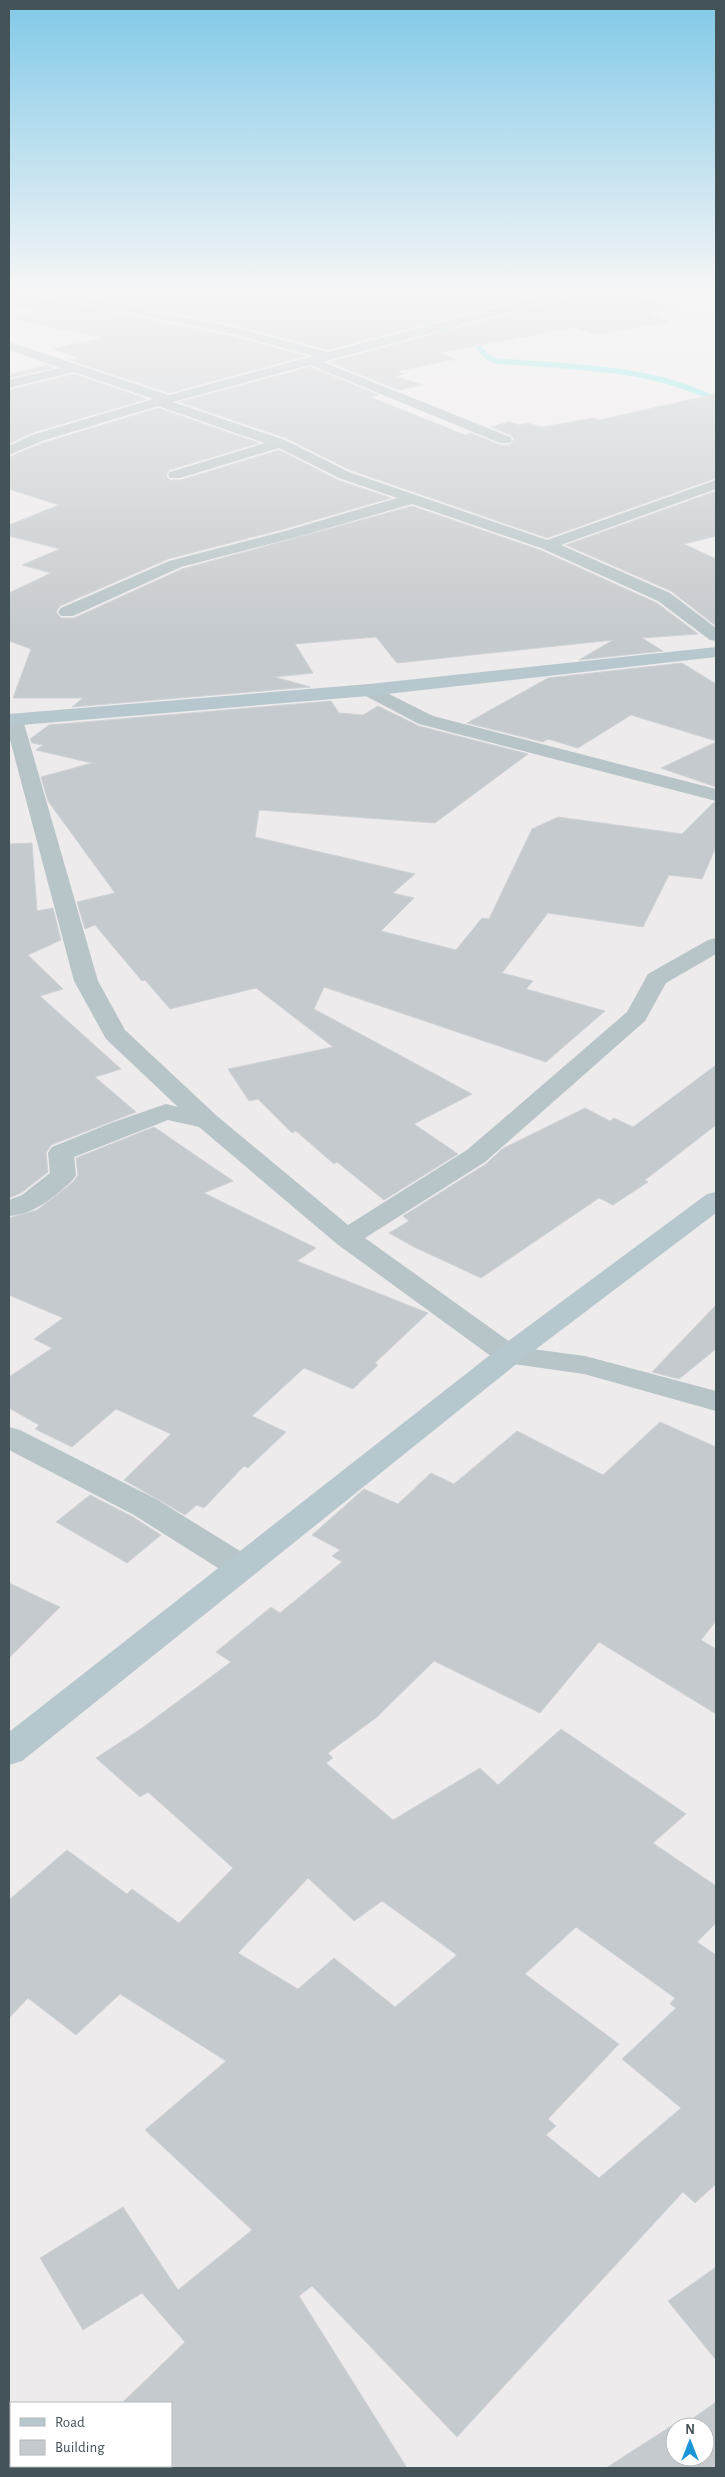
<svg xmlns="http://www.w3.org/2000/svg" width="725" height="2477" viewBox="0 0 725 2477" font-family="'Alegreya Sans',sans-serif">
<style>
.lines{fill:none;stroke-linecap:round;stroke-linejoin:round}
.stream{stroke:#86e9e9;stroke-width:5.5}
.building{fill:#c5cace;stroke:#cfd3d7;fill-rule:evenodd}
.street{fill:#b7c4c8;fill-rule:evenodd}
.secondary{fill:#b7c7ce;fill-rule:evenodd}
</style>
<rect width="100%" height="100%" fill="#eeebec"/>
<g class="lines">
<path class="stream" d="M416 318 477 345 488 358 498 361C571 367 649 366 716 400"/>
</g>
<g class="building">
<polygon points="14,290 29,290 37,296 236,337 306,356 169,393 69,360 78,358 53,349 103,338 13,319 40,310 12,305"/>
<polygon points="61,290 443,290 454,294 467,290 556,290 328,350 238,326"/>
<polygon points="584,290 602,290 677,307 646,313 669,322 595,334 575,327 439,353 456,359 397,371 404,374 395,376 423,385 399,390 329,362 580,295"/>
<polygon points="47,365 53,368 9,378 9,375"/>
<polygon points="310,367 379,395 370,397 465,435 471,433 500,445 510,445 514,439 511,435 491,427 509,422 519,425 526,423 542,427 594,418 599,420 716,394 716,478 547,538 350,470 286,438 179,402"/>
<polygon points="74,374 147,399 31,433 9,444 9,390"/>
<polygon points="158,408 259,443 169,470 166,476 170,480 181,480 279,450 338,480 391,498 284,529 168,559 60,606 56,612 61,618 74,618 182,569 412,506 540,550 657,603 698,634 642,638 663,651 579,660 613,640 397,663 376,637 295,644 313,673 275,677 310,687 72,707 83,698 13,698 31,649 9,641 9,593 51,573 22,565 60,549 9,536 9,525 59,505 9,489 9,457 43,443"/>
<polygon points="716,491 716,536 684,544 716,559 716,626 671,591 566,545"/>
<polygon points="682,663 716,684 716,741 631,715 578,748 548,739 543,742 467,723 548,678"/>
<polygon points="331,701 339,713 363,715 378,706 419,726 528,754 435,823 259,810 255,837 415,874 393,893 414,898 381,931 456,950 482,918 489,919 532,829 558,817 682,834 714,802 716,803 716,847 702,879 669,875 643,927 548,913 502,973 533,981 526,989 605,1011 546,1062 324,987 314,1009 472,1094 414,1124 458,1154 384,1200 337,1162 334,1164 296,1131 292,1133 258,1099 249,1101 228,1069 333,1047 256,988 170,1009 145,980 142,981 95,925 85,929 77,902 115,893 48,801 41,777 92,763 36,750 43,745 32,743 30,739 49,725"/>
<polygon points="716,742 716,787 661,768"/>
<polygon points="32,843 37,911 53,908 61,940 28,955 63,989 40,996 121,1069 95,1077 136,1112 51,1145 46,1153 48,1172 21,1193 9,1198 9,844"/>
<polygon points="716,1065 716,1125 645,1180 648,1182 613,1205 599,1198 481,1278 414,1247 389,1233 409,1221 403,1216 486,1164 502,1149 585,1108 610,1121 614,1118 633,1127"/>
<polygon points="154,1127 233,1181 204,1193 316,1248 297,1261 428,1313 375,1363 378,1365 353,1389 304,1368 252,1416 286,1432 248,1468 244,1466 204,1508 197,1505 185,1515 124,1480 171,1434 116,1409 72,1447 35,1429 39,1425 9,1408 9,1377 52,1348 34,1339 63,1318 9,1295 9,1218 37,1210 73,1182 78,1175 76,1158"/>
<polygon points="716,1305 716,1349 679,1379 652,1372"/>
<path d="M660 1422 716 1447V1621L701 1640 716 1649V1714L599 1642 540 1713 434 1661 377 1717 328 1753 333 1758 326 1763 393 1820 480 1768 498 1785 561 1729 686 1814 653 1843 716 1886V1923L697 1942 716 1955V2184L695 2203 683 2192 457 2437 312 2286 299 2296 407 2468H171V2403H122L185 2342 142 2293 83 2330 40 2258 123 2207 178 2290 252 2230 145 2130 226 2061 120 1994 76 2035 28 1998 9 2018V1900L67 1850 127 1894 132 1889 179 1923 233 1868 148 1792 140 1797 96 1758 142 1728 231 1662 216 1652 271 1607 280 1613 342 1562 332 1556 340 1550 312 1535 364 1489 398 1504 431 1473 454 1484 517 1431 603 1475ZM308 1878 354 1921 382 1901 457 1955 395 2007 334 1958 298 1989 238 1953ZM576 1927 675 1998 670 2004 676 2008 622 2059 681 2108 599 2178 546 2135 556 2126 548 2119 619 2044 525 1974Z"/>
<polygon points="90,1495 133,1517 161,1535 127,1563 56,1522"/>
<polygon points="9,1583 60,1607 9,1658"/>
<polygon points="716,2267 716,2360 668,2301"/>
<path d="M716 2402V2468H606L679 2421 682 2426ZM675 2427H705V2457H675Z"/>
</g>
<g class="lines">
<g class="street">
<polygon points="31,290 53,290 238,328 328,352 563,290 582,290 580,293 323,362 510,437 512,440 510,443 500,443 310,365 173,402 285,440 349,472 547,540 716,480 716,489 561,545 670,593 716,628 716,641 710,640 658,601 541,548 412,504 297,537 181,567 73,616 61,616 58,612 61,608 169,561 285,531 397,498 339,478 279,448 180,478 170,478 168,475 170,472 265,443 158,406 42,441 9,455 9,446 32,435 153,399 74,372 9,388 9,380 60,368 9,350 9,342 169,395 313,356 236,335 37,294"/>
<polygon points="369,684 433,716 716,789 716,801 419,724 362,694 360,690 362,686"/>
<path d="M14 714 21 716 23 720 98 981 125 1030 217 1116 348 1225 467 1150 627 1012 648 974 708 940 716 938V954L666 983 645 1021 485 1162 365 1238 517 1347 585 1356 716 1391V1411L584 1374 499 1362 337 1244 199 1127 168 1120 74 1157 76 1175 72 1181C53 1197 36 1214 9 1216V1200L22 1195 50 1173 48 1153 52 1147 111 1123 157 1107 166 1104 178 1107 106 1039 74 981 9 736V716Z"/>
<polygon points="9,1427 20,1430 156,1499 253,1559 257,1567 253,1575 241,1579 229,1575 134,1515 9,1450"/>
</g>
<g class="secondary">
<polygon points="716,647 716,657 369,696 9,726 9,714 369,684"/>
<polygon points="716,1192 716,1213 519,1362 22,1761 9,1765 9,1732 499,1348 707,1194"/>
</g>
</g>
<linearGradient id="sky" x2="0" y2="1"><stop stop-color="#81c9e8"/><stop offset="0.46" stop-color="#f7f6f6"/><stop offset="1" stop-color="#f7f6f6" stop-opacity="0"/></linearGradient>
<rect width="725" height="637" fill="url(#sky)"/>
<rect width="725" height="2477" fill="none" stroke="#445358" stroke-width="20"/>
<rect x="10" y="2402" width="162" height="65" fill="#ffffff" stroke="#b4babc"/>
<rect x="20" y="2418" width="25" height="8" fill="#b7c7ce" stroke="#b4babc"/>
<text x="55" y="2427" font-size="15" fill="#445358">Road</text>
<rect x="20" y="2440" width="25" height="15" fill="#c5cace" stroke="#b4babc"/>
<text x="55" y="2452" font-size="15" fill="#445358">Building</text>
<g transform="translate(690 2442)"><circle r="24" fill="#ffffff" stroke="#b4babc"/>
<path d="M0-4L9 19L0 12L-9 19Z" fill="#1c95d8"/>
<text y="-8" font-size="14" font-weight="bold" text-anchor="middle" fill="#445358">N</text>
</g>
</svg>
